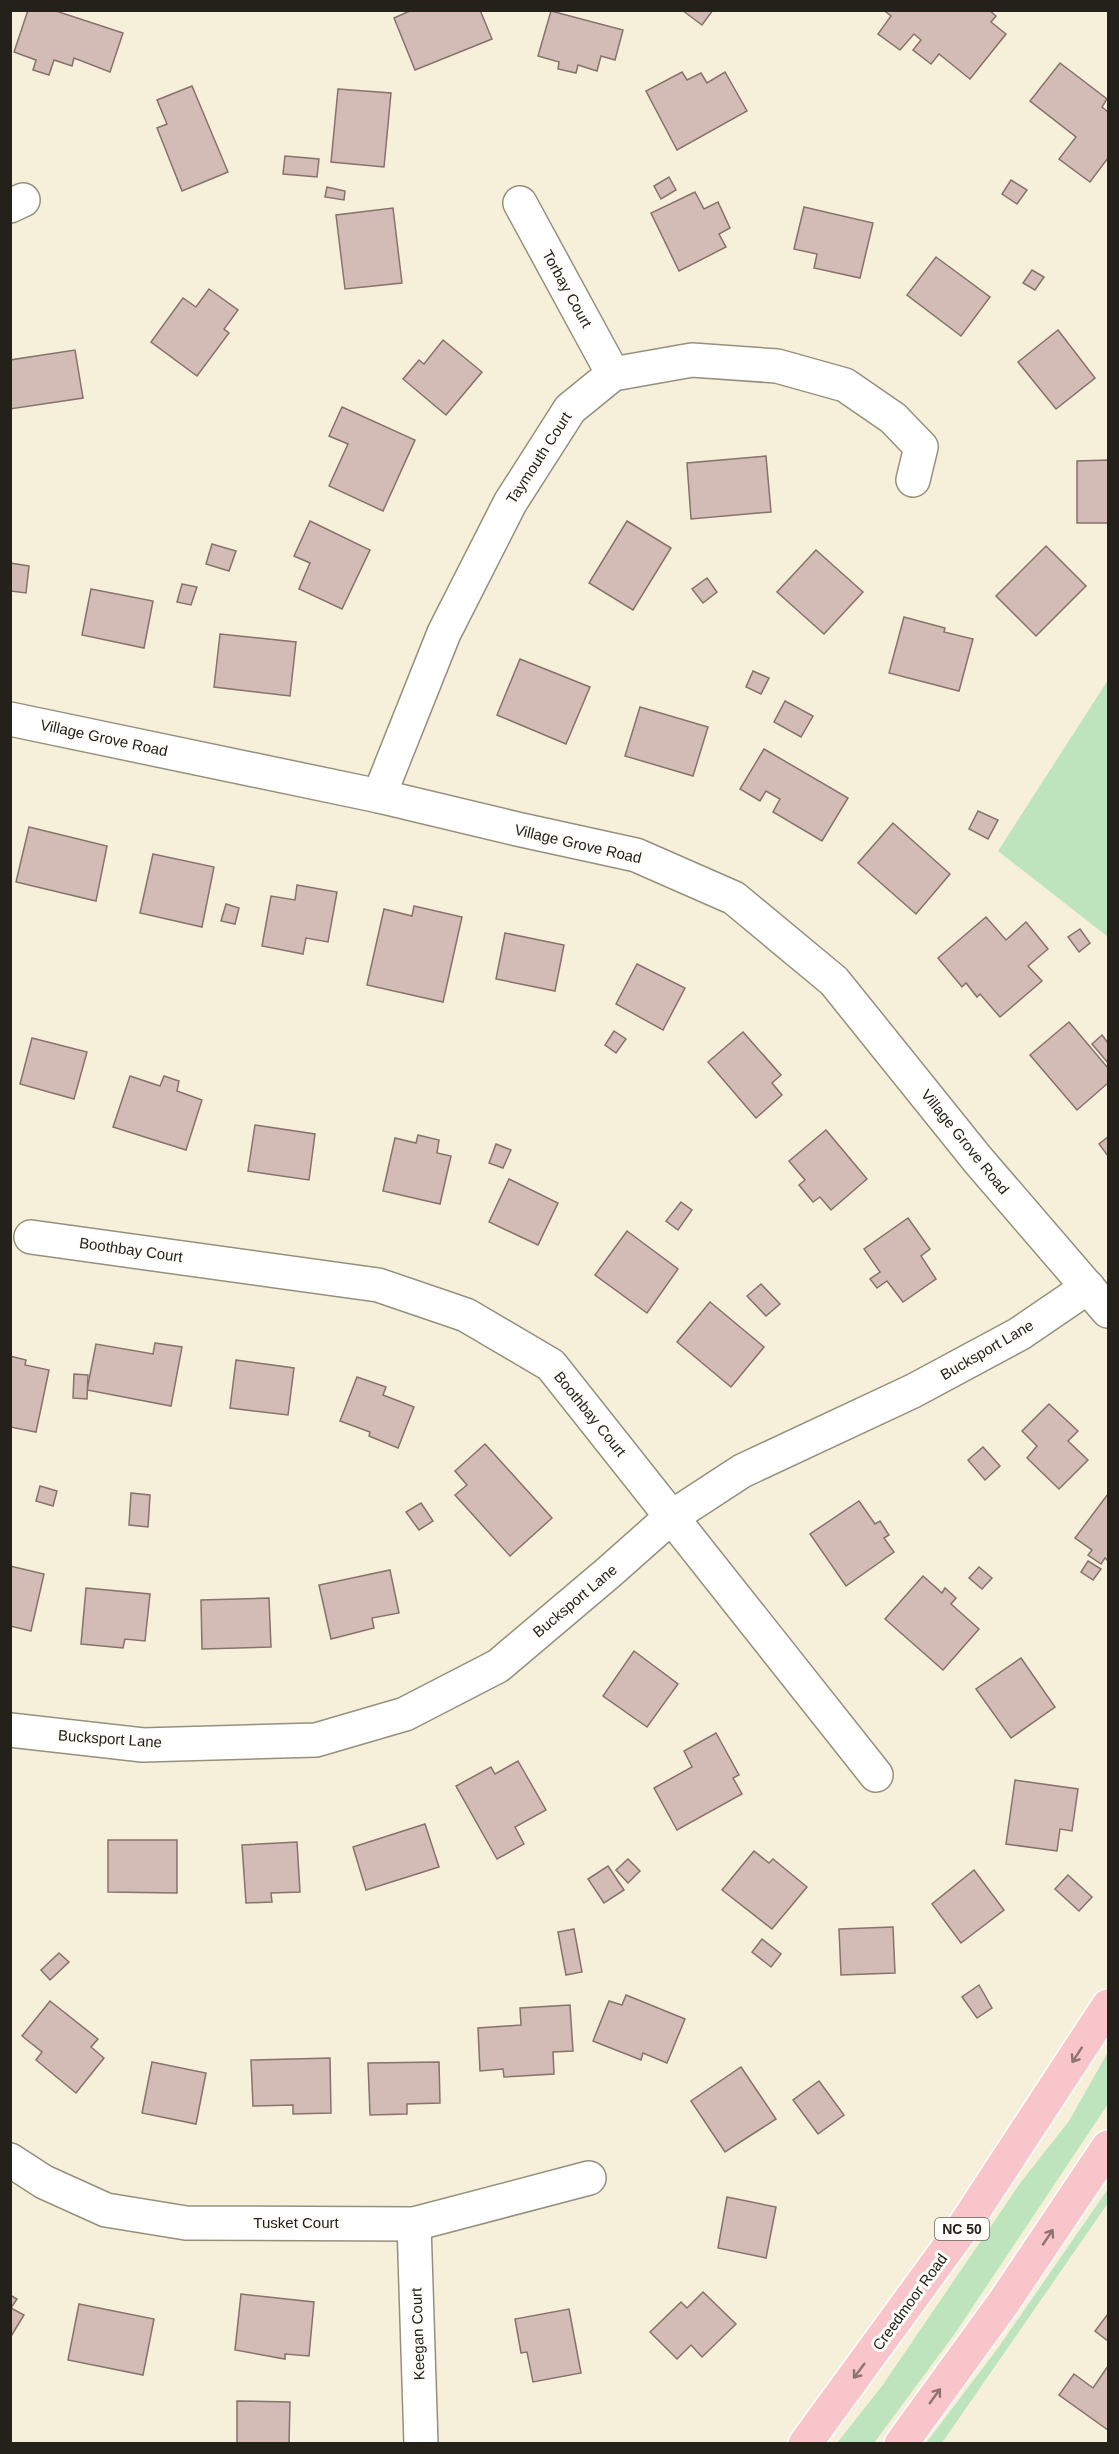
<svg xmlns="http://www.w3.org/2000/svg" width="1119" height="2454" viewBox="0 0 1119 2454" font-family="Helvetica,sans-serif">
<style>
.green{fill:#bee4be}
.building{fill:#d3bcb5;stroke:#87726c;stroke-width:1.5}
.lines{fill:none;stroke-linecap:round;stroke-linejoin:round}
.minor-casing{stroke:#95907d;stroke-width:36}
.primary-casing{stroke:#fff;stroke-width:36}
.minor{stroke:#fff;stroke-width:33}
.primary{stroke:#f8c5ca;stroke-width:33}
.oneway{stroke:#8e7372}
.labels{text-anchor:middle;stroke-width:6;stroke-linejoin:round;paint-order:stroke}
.shield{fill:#fefdf9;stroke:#65635d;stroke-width:1.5}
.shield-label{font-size:14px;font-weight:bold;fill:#23211a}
.street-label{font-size:15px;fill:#23211a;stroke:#fefdf9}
</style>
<rect width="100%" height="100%" fill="#f6f0db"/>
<g class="green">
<polygon points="1108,680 1108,937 998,851"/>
<polygon points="1108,2052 1108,2104 956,2332 874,2443 837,2443 882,2386 1021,2182 1069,2121"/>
<polygon points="1108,2189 1108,2203 944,2440 941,2443 926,2443 998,2348"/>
</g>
<g class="building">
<polygon points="28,10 53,10 123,33 110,72 74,58 72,66 54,60 49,75 33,70 36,60 14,52"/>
<polygon points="412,10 480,10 492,39 415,70 394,18"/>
<polygon points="682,10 713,10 702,25"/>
<polygon points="887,10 989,10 996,16 991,22 1006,34 970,79 939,54 931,64 913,50 921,40 914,34 900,50 878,34 891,16 886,12"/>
<polygon points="551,11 623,30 615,60 601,56 597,71 578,65 576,73 558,69 559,62 538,56"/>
<polygon points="1060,63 1107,99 1102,107 1108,112 1108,158 1090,182 1059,159 1076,137 1030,101"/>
<polygon points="682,72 687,80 701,73 707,83 725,72 747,111 677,150 646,91"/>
<polygon points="192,86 228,172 182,191 157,128 167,124 157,100"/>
<polygon points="338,89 391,93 384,167 331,162"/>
<polygon points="285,156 319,159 317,177 283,174"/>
<polygon points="669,177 676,190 661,199 654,186"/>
<polygon points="1011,180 1027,190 1017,204 1002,194"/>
<polygon points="327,187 345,191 344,200 325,197"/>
<polygon points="695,192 704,209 718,202 730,228 719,234 726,247 679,271 651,213"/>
<polygon points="804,207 873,223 860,278 814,268 817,254 794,249"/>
<polygon points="393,208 402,283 345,289 336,215"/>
<polygon points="936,257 990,297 961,336 907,295"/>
<polygon points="1032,270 1044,277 1035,290 1023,283"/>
<polygon points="209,289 238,310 224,329 229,333 197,376 151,342 183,298 196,307"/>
<polygon points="1058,330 1095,378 1056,409 1018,362"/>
<polygon points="443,340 482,372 446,415 403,379 419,360 424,364"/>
<polygon points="75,350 83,398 10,409 10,360"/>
<polygon points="342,407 415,440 383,511 329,486 348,444 329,436"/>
<polygon points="766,456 771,512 691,519 687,463"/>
<polygon points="1108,460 1108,523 1077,523 1077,461"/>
<polygon points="310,521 370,550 342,609 299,589 310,563 294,556"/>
<polygon points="627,521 671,548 633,610 589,583"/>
<polygon points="212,544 236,551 229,571 206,564"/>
<polygon points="1046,546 1086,586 1036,636 996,596"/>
<polygon points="816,550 863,592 824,634 777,592"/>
<polygon points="10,563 29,566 26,593 11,591 10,597"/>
<polygon points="707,578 717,592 703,603 692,589"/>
<polygon points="182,584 197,587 191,605 177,602"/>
<polygon points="91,589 153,601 144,648 82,635"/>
<polygon points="904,617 945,628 944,632 973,639 959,691 889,673"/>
<polygon points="220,634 296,642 290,696 214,687"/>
<polygon points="520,659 590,687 566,744 497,715"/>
<polygon points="753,671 769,678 761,694 746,687"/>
<polygon points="785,701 813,716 801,737 774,722"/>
<polygon points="640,707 708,727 693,776 625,756"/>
<polygon points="764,749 848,798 822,841 773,812 780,799 766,791 760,801 740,789"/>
<polygon points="978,811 998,820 988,839 969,829"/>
<polygon points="893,823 950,874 916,914 858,863"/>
<polygon points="29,827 107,846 96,901 16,882"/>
<polygon points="153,854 214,867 202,927 140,913"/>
<polygon points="297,885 337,892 328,942 306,938 303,954 262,946 271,896 295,900"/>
<polygon points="226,904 239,908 235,924 221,921"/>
<polygon points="414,906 462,917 443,1002 367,985 384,909 412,916"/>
<polygon points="986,917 1006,940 1026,922 1048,949 1028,966 1042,981 1000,1017 980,994 977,997 966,983 962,987 938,958"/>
<polygon points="1080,929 1090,943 1079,952 1068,937"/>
<polygon points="505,933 564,945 555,991 496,979"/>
<polygon points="637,964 685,988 663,1030 616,1004"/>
<polygon points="1069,1022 1108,1068 1108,1083 1077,1110 1030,1055"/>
<polygon points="614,1031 626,1039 616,1053 605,1045"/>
<polygon points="743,1032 781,1075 772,1083 782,1095 756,1118 708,1062"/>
<polygon points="1102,1035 1108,1043 1108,1063 1092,1044"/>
<polygon points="32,1038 87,1052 74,1099 20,1084"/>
<polygon points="130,1076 160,1086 164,1076 179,1081 177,1091 202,1100 186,1150 113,1127"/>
<polygon points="255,1125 315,1134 309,1180 248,1171"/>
<polygon points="826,1130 867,1179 831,1210 820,1197 813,1202 799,1185 805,1180 789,1161"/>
<polygon points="418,1135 439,1140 437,1153 451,1156 440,1204 383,1191 395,1138 416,1143"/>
<polygon points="1108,1137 1108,1156 1099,1144"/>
<polygon points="496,1144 511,1150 503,1168 489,1163"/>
<polygon points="509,1179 558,1203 538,1245 489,1222"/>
<polygon points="681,1202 692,1210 678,1230 666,1221"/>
<polygon points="908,1218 930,1249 921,1256 936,1279 903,1302 887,1281 877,1288 870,1279 880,1272 864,1249"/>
<polygon points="627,1231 678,1269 647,1313 595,1275"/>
<polygon points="761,1284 780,1304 766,1316 747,1296"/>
<polygon points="710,1302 764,1347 731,1387 677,1342"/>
<polygon points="155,1343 182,1347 171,1406 87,1390 96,1344 153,1354"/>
<polygon points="10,1356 26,1360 25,1365 49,1370 36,1432 10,1427"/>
<polygon points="236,1360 294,1368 288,1415 230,1408"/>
<polygon points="74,1374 88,1375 87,1399 73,1398"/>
<polygon points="357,1377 386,1387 383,1395 414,1407 398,1448 369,1436 370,1432 340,1421"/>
<polygon points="1049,1404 1078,1431 1068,1441 1088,1460 1059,1489 1027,1458 1037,1446 1022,1431"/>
<polygon points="485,1444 552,1518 510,1556 455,1495 467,1485 455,1471"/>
<polygon points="983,1447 1000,1466 985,1480 968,1460"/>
<polygon points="40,1486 57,1491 53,1506 36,1501"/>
<polygon points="131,1493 150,1495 148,1527 129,1525"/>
<polygon points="1108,1494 1108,1561 1105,1558 1101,1564 1088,1555 1092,1550 1075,1538"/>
<polygon points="859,1501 875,1524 880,1521 889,1535 884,1538 894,1552 846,1586 810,1534"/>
<polygon points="421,1503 433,1521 419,1530 406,1512"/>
<polygon points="1088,1561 1101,1569 1093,1580 1081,1572"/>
<polygon points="10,1566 44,1574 31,1631 10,1626"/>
<polygon points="979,1567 992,1578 982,1589 969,1578"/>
<polygon points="390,1570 399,1613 372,1618 374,1628 331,1639 319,1585"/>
<polygon points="923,1576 942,1593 945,1588 956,1598 951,1604 979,1629 943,1670 885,1619"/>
<polygon points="86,1588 150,1594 145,1641 125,1639 123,1648 81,1644"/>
<polygon points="269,1598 271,1647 202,1649 201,1600"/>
<polygon points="634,1651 678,1684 647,1727 603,1696"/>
<polygon points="1021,1658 1055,1707 1011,1738 976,1689"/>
<polygon points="716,1733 739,1775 733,1778 742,1794 677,1830 654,1788 692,1767 684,1751"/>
<polygon points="518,1761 546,1810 515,1827 524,1844 497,1859 456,1786 491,1767 495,1774"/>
<polygon points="1015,1780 1078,1789 1072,1831 1060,1829 1057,1851 1006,1844"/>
<polygon points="425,1824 439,1867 366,1890 353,1847"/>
<polygon points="108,1840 177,1840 177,1893 108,1892"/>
<polygon points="297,1842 300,1892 271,1893 272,1902 246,1903 242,1845"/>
<polygon points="754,1851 769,1863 773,1859 807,1887 772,1929 722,1890"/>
<polygon points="628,1859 640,1871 628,1883 616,1870"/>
<polygon points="608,1866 624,1890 604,1903 588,1879"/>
<polygon points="974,1870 1004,1910 961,1943 932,1904"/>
<polygon points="1068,1875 1092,1897 1079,1911 1055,1889"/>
<polygon points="893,1927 895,1973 841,1975 839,1929"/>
<polygon points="574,1929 582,1972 566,1975 558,1932"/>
<polygon points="762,1939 781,1954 771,1967 752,1952"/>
<polygon points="59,1953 69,1962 50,1980 41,1970"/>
<polygon points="979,1985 992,2008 977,2018 962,1997"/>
<polygon points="626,1995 685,2019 667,2063 643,2053 641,2060 593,2041 609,2001 622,2005"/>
<polygon points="50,2001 98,2039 91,2047 104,2058 76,2093 36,2060 42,2052 22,2036"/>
<polygon points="570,2005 573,2051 553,2052 554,2074 504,2077 503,2069 480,2071 478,2028 521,2025 520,2008"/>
<polygon points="330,2058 331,2113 293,2114 293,2105 253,2106 251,2060"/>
<polygon points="152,2062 206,2073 196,2124 142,2113"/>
<polygon points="439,2062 440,2103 407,2104 407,2114 370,2115 368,2063"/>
<polygon points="741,2067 776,2119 725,2152 691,2101"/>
<polygon points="819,2081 844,2115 818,2134 793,2100"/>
<polygon points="727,2197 776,2207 766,2258 718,2248"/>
<polygon points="703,2292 736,2324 702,2357 691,2345 677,2359 650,2332 681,2302 687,2308"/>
<polygon points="241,2294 314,2302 309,2356 285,2354 285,2359 235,2350"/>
<polygon points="10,2295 17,2299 11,2308 24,2315 10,2338"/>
<polygon points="79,2304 154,2319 143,2375 68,2360"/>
<polygon points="569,2309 581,2373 533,2382 527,2352 521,2353 515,2319"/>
<polygon points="1108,2314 1108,2341 1095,2331"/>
<polygon points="1108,2366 1108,2430 1059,2395 1074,2374 1093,2388"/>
<polygon points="237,2401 290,2402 289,2444 237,2444"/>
</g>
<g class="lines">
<g class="minor-casing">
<g id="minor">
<polyline points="520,203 613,374"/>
<polyline points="10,206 23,200"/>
<polyline points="10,719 379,796 517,829 636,855 734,898 834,981 978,1160 1108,1311"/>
<polyline points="379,796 444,633 510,503 570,409 613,374 692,360 777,366 845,385 893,418 921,447 913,480"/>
<polyline points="31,1237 378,1285 466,1315 551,1365 876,1775"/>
<polyline points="10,1730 143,1745 316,1740 405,1714 498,1666 608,1573 670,1518 742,1471 913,1391 1019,1334 1088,1287"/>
<polyline points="10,2160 44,2182 106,2210 186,2223 414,2224 589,2178"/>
<polyline points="414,2224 421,2444"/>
</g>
</g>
<g class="primary-casing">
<g id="primary">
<polyline points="805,2444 964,2226 1108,2006"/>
<polyline points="901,2444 1004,2302 1108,2147"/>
</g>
</g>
<use href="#minor" class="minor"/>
<use href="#primary" class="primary"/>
</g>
<defs><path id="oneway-shaft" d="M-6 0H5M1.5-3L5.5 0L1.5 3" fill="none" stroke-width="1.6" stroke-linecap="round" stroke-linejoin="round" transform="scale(1.5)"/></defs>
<g class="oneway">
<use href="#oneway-shaft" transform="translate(1077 2055) rotate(123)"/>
<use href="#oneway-shaft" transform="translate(1048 2237) rotate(-56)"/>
<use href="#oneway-shaft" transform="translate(859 2371) rotate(127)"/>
<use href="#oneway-shaft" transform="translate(935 2396) rotate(-54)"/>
</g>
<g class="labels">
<rect class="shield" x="935" y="2218" width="54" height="22" rx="4.5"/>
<g class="shield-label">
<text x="962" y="2234">NC 50</text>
</g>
<g class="street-label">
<text transform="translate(567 289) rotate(61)" y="5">Torbay Court</text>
<text transform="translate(539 458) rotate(-57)" y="5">Taymouth Court</text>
<text transform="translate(104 738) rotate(12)" y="5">Village Grove Road</text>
<text transform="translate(578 844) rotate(13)" y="5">Village Grove Road</text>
<text transform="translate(965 1142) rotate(51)" y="5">Village Grove Road</text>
<text transform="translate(131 1250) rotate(8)" y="5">Boothbay Court</text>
<text transform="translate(987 1350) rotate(-30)" y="5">Bucksport Lane</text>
<text transform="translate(590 1414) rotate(51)" y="5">Boothbay Court</text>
<text transform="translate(575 1601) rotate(-40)" y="5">Bucksport Lane</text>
<text transform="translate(110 1739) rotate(4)" y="5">Bucksport Lane</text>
<text x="296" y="2228">Tusket Court</text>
<text transform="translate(910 2302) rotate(-54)" y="5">Creedmoor Road</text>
<text transform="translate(418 2334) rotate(-92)" y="5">Keegan Court</text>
</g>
</g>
<rect width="1119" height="2454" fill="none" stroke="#23211a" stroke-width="24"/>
</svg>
